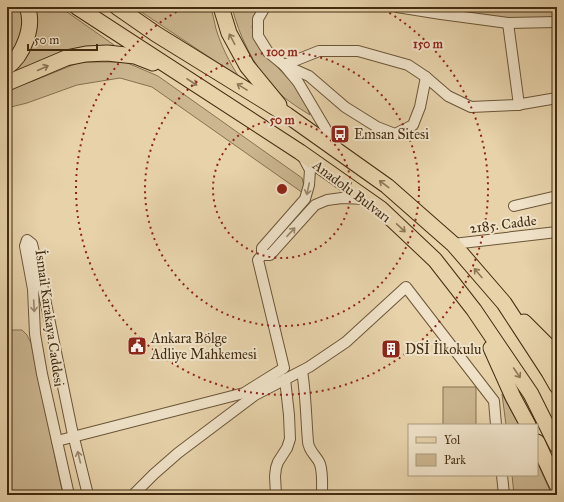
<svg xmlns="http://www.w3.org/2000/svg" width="564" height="502" viewBox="0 0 564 502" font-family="'IM FELL Great Primer',serif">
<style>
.green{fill:#cbb690;stroke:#877150}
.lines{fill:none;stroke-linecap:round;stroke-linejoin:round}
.minor-casing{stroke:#6c5637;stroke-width:12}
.primary-casing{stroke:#432c11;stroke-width:17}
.minor{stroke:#efe2c8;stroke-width:10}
.primary{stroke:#e7d2aa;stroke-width:15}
.oneway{stroke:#8d7756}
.oneway2{stroke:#99876c}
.ring{fill:none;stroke:#8f2418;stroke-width:2;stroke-dasharray:2 4}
.labels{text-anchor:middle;stroke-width:4;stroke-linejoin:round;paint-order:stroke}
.poi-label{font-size:14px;fill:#432c11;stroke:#efe2c8;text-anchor:start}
.street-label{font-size:14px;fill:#432c11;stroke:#efe2c8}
.centre{fill:#8f2418;stroke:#efe2c8;stroke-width:2}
.ring-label{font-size:12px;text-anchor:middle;font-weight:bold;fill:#8f2418;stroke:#efe2c8;stroke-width:4;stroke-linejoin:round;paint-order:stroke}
</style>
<rect width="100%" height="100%" fill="#e7d2aa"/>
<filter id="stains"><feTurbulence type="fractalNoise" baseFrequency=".005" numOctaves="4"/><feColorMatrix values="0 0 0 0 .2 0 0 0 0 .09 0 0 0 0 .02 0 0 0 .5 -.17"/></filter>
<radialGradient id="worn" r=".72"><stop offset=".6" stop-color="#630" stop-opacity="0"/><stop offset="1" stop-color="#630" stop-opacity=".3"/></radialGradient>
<g class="green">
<polygon points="7,7 22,7 26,28 16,50 7,59"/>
<path d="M34 7H60L114 45 75 49 7 75V74C16 67 25 58 31 48 35 41 35 15 34 7Z"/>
<path d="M134 7H211C213 14 214 22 216 29 221 45 229 62 239 77Z"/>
<path d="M232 7H259L256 11 252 27 258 46 302 94 310 115C297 107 283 98 273 87 253 64 239 36 232 7Z"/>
<polygon points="426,7 557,7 557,19 514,20"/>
<polygon points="80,62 125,62 158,76 302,178 304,186 303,193 152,87 120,78 77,85 27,103 7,108 7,89 33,81"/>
<polygon points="13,330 22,330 27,335 31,343 63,495 7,495 7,332"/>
<rect x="443" y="387" width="33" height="38"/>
<polygon points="502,394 519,425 506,425"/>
<polygon points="537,462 552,495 514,495 512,475 537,475"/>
</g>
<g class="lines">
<g class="minor-casing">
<g id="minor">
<polyline points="265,7 258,19 258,36 268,52 284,65 298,82 337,148"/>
<polyline points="397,7 441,14 508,23 557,22"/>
<polyline points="508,23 519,105"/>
<polyline points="284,65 319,51 358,51 408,65 426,77 448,96 471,107 516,105 557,98"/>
<polyline points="284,65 309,76 345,107 377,127 395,134 413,125 420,107 426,77"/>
<polyline points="514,206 557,196"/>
<polyline points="453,244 557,232"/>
<polyline points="262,255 270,255 315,205 327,200 342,198 365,199"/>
<path d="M302 371C306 395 306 418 308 442 309 452 317 456 320 464 323 473 322 485 322 495"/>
<polyline points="57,441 244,393 284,368 258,260 262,255 262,248 305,199 309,185 310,170 302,155"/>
<polyline points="502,475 504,495"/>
<polyline points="69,495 42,374 35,334 33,289 25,246 27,240 32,244 43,289 72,430 88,495"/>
<polyline points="133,495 154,474 178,453 255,395 309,367 346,342 406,287 494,401 496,425"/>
<polyline points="276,495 275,476 276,468 278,462 287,448 290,439 289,415 285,379"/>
</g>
</g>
<g class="primary-casing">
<g id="primary">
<polyline points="77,7 300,152 381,209 435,260 474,310 531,394 557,446"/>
<polyline points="117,7 156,34 287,115 387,186 453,244 504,303 549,372 557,386"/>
<polyline points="221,7 229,33 247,66 279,105"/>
<path d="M7 67C23 56 35 26 27 7"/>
<polyline points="7,83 66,58 86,54 107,53 135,56 153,63"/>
<polyline points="524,322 550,348 557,358"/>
<polyline points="491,348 513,397 528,425"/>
<polyline points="537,442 557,485"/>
</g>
</g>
<use href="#minor" class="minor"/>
<use href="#primary" class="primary"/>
</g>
<defs><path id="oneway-shaft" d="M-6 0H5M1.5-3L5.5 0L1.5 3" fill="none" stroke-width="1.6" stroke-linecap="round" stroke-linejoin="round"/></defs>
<g class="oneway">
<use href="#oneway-shaft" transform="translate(232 39) rotate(-118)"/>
<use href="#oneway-shaft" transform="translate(43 68) rotate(-24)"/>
<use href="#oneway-shaft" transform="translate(192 82) rotate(33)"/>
<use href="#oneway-shaft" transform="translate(242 87) rotate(-148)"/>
<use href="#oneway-shaft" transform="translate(384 184) rotate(-143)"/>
<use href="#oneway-shaft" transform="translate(401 228) rotate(43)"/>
<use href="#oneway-shaft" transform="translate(478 273) rotate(-131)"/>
<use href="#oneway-shaft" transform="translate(517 373) rotate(56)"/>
</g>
<g class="oneway2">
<use href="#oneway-shaft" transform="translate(308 189) rotate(102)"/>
<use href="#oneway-shaft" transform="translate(291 232) rotate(-47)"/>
<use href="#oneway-shaft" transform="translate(34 306) rotate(87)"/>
<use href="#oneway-shaft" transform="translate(79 457) rotate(-104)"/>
</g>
<g class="ring">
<circle cx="282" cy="189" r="69"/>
<circle cx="282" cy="189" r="137"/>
<path d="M379 7A206 206 0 1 1 185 7"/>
</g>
<defs>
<g id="bus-square" transform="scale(1)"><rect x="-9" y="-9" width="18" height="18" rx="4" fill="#8f2418" stroke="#efe2c8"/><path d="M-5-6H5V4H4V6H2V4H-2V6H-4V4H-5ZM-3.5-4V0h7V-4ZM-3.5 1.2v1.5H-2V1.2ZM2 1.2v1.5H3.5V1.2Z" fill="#fff"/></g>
<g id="civic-square" transform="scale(1)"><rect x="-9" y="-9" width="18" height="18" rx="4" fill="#8f2418" stroke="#efe2c8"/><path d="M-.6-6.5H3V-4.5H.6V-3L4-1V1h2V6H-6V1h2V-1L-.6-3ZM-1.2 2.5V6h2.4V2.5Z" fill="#fff"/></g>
<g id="building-square" transform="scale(1)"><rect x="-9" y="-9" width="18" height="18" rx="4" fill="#8f2418" stroke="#efe2c8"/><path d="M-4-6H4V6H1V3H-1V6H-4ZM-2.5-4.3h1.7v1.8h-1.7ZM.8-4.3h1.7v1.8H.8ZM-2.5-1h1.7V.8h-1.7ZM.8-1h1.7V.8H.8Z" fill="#fff"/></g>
</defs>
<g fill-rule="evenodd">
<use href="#bus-square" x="340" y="134"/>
<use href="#civic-square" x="137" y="346"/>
<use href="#building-square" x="391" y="349"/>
</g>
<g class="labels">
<g class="poi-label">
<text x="354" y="139">Emsan Sitesi</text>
<text x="151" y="343">Ankara Bölge<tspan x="151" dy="16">Adliye Mahkemesi</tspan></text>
<text x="405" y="354">DSİ İlkokulu</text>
</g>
<g class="street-label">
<text transform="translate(352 191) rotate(37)" y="5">Anadolu Bulvarı</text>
<text transform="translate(503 224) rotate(-7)" y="5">2185. Cadde</text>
<text transform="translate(50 318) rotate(82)" y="5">İsmail Karakaya Caddesi</text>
</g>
</g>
<circle cx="282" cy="189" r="6" class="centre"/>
<g class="ring-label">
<text x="428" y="48">150 m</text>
<text x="282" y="56">100 m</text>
<text x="282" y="124">50 m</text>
</g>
<rect width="564" height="502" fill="none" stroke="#e7d2aa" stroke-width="24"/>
<rect x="8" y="8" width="548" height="486" fill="none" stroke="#432c11" stroke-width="2"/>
<rect x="12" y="12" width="540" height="478" fill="none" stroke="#432c11"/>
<rect x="408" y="424" width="130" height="52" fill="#efe2c8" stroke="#aa997f"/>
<rect x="416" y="437" width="20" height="6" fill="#e7d2aa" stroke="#aa997f"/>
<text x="444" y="444" font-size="12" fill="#432c11">Yol</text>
<rect x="416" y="454" width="20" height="12" fill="#cbb690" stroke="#aa997f"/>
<text x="444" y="464" font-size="12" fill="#432c11">Park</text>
<path d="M28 44v6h69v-6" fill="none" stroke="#432c11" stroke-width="2"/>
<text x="34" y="44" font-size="12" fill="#432c11" stroke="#efe2c8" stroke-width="3" paint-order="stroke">50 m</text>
<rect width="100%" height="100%" filter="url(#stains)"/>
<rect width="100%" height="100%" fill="url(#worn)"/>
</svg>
